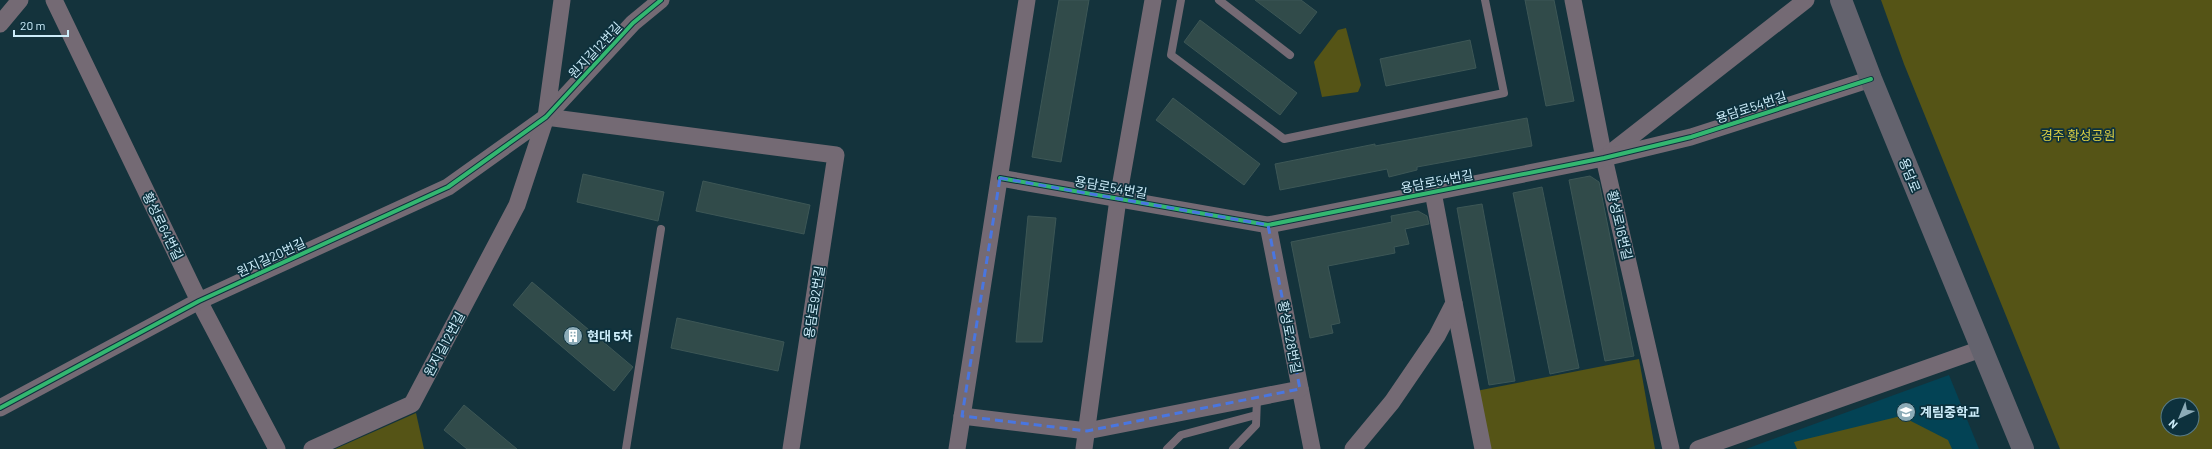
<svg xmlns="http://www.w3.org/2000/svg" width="2212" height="449" viewBox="0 0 2212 449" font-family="Barlow,'Noto Sans KR',sans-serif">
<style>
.built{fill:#034355}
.green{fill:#555416;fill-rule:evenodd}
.building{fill:#314b4a;stroke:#3d5756}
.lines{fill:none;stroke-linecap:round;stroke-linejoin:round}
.service{stroke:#746a74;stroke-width:8}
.minor{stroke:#746a74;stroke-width:17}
.secondary{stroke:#64636e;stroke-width:22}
.cycleway-casing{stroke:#0d313d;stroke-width:6}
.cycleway{stroke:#33b770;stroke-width:4}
.marked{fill:none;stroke:#4976e0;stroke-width:3;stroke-dasharray:8 5;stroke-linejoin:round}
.labels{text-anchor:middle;stroke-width:3.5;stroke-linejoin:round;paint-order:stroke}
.street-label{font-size:13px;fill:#ccecf9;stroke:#0d313d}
.park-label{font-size:13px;fill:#dcd044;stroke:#0d313d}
.poi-label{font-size:13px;font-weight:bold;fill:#ccecf9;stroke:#0d313d;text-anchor:start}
</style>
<rect width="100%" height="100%" fill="#14333c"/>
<polygon class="built" points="1949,375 1979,449 1746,449"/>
<g class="green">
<path d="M1881 0H2212V449H2060L1904 64ZM2168 405H2192V429H2168Z"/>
<polygon points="1346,28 1361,85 1358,92 1322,97 1314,62 1338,30"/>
<polygon points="1639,359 1655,449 1491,449 1476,391"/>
<polygon points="416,413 424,449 335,449"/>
<polygon points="1901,416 1948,440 1952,449 1797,449 1794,442"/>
</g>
<g class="building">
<polygon points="1059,0 1089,0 1061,162 1032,157"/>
<polygon points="1255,0 1301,0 1317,12 1300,34"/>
<polygon points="1525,0 1554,0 1574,101 1546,106"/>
<polygon points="1200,20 1297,93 1280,115 1184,42"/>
<polygon points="1470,40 1476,68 1386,86 1380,59"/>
<polygon points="1173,98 1260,164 1244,185 1156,120"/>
<polygon points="1527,118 1532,146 1417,167 1417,170 1389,177 1387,169 1280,190 1275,164 1375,144 1375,146"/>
<polygon points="583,174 664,192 658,221 577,202"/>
<polygon points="1590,176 1599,182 1634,356 1605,361 1569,180"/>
<polygon points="703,181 810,205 804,234 696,211"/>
<polygon points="1542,187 1579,368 1550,374 1513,193"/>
<polygon points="1482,204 1515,381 1489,385 1457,208"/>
<polygon points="1418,211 1427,216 1429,224 1405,229 1409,244 1394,247 1395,253 1328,266 1340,323 1331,325 1333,333 1310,338 1291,242 1392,222 1391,216"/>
<polygon points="1028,216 1056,218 1042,342 1016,342"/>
<polygon points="532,282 633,367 614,391 513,305"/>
<polygon points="677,318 784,342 778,371 671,348"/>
<polygon points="464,405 517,449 467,449 444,430"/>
</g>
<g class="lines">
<g class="service">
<polyline points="1181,0 1171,55 1284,139 1504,93 1485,0"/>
<polyline points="1219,0 1290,55"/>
<polyline points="626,449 661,229"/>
<polyline points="1167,449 1181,435 1256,415"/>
<polyline points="1233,449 1256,425 1257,398"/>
</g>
<g class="minor">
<polyline points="54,0 199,301 277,449"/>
<polyline points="1573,0 1604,158 1671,449"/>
<polyline points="0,24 20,0"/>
<polyline points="546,117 836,155 791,449"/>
<polyline points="1609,154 1806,0"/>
<polyline points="1000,178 1268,225 1604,158 1691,137 1871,79"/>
<polyline points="1268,225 1312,449"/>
<polyline points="1454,303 1483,449"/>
<polyline points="0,408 199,301 448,187 546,117 633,23 661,0"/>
<polyline points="962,416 1087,431 1300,389"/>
<polyline points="312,449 412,404 517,205 546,117 562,0"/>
<polyline points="957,449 1027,0"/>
<polyline points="1084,449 1118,199 1153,0"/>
<polyline points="1353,449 1392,402 1437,336 1454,303 1433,192"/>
<polyline points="1698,449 1981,349"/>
</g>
<polyline class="secondary" points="1841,0 1871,79 2023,449"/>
<g class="cycleway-casing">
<g id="cycleway">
<polyline points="1000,178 1268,225 1604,158 1691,137 1871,79"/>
<polyline points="0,408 199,301 448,187 546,117 633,23 661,0"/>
</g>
</g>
<use href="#cycleway" class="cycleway"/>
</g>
<path class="marked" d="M1000 178 1268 225 1300 389 1087 431 962 416Z"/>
<defs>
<g id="building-disc" transform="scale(1)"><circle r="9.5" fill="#8cabb7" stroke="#0d313d"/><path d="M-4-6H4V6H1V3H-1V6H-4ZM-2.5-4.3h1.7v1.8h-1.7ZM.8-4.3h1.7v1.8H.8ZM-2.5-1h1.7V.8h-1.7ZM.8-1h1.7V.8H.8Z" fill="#fff"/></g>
<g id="school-disc" transform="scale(1)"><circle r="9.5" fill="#8cabb7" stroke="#0d313d"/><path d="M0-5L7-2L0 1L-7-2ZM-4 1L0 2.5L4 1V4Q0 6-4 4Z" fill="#fff"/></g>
</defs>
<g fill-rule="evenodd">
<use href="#building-disc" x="573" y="336"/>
<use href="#school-disc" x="1906" y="412"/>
</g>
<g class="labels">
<g class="street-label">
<text transform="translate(595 50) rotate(-47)" y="5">원지길12번길</text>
<text transform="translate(1751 107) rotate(-18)" y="5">용담로54번길</text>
<text transform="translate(1910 175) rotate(68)" y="5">용담로</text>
<text transform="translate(1437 181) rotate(-11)" y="5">용담로54번길</text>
<text transform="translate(1111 187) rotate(10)" y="5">용담로54번길</text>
<text transform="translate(1620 225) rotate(77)" y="5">황성로16번길</text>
<text transform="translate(163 226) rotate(64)" y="5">황성로64번길</text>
<text transform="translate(271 257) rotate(-25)" y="5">원지길20번길</text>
<text transform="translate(814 302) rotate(-81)" y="5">용담로92번길</text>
<text transform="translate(1290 337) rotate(79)" y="5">황성로28번길</text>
<text transform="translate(444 344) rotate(-62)" y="5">원지길12번길</text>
</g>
<g class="park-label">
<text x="2078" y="140">경주 황성공원</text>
</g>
<g class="poi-label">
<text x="587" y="341">현대 5차</text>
<text x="1920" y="417">계림중학교</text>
</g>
</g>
<g transform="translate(2180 417) rotate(224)"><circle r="19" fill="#0d313d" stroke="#597c88"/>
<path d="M0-3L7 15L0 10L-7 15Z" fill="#8cabb7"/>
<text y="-6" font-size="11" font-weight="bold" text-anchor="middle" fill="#ccecf9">N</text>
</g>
<path d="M14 30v6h54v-6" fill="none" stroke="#ccecf9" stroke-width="2"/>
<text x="20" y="30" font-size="12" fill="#ccecf9" stroke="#0d313d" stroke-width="3" paint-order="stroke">20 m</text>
</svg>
